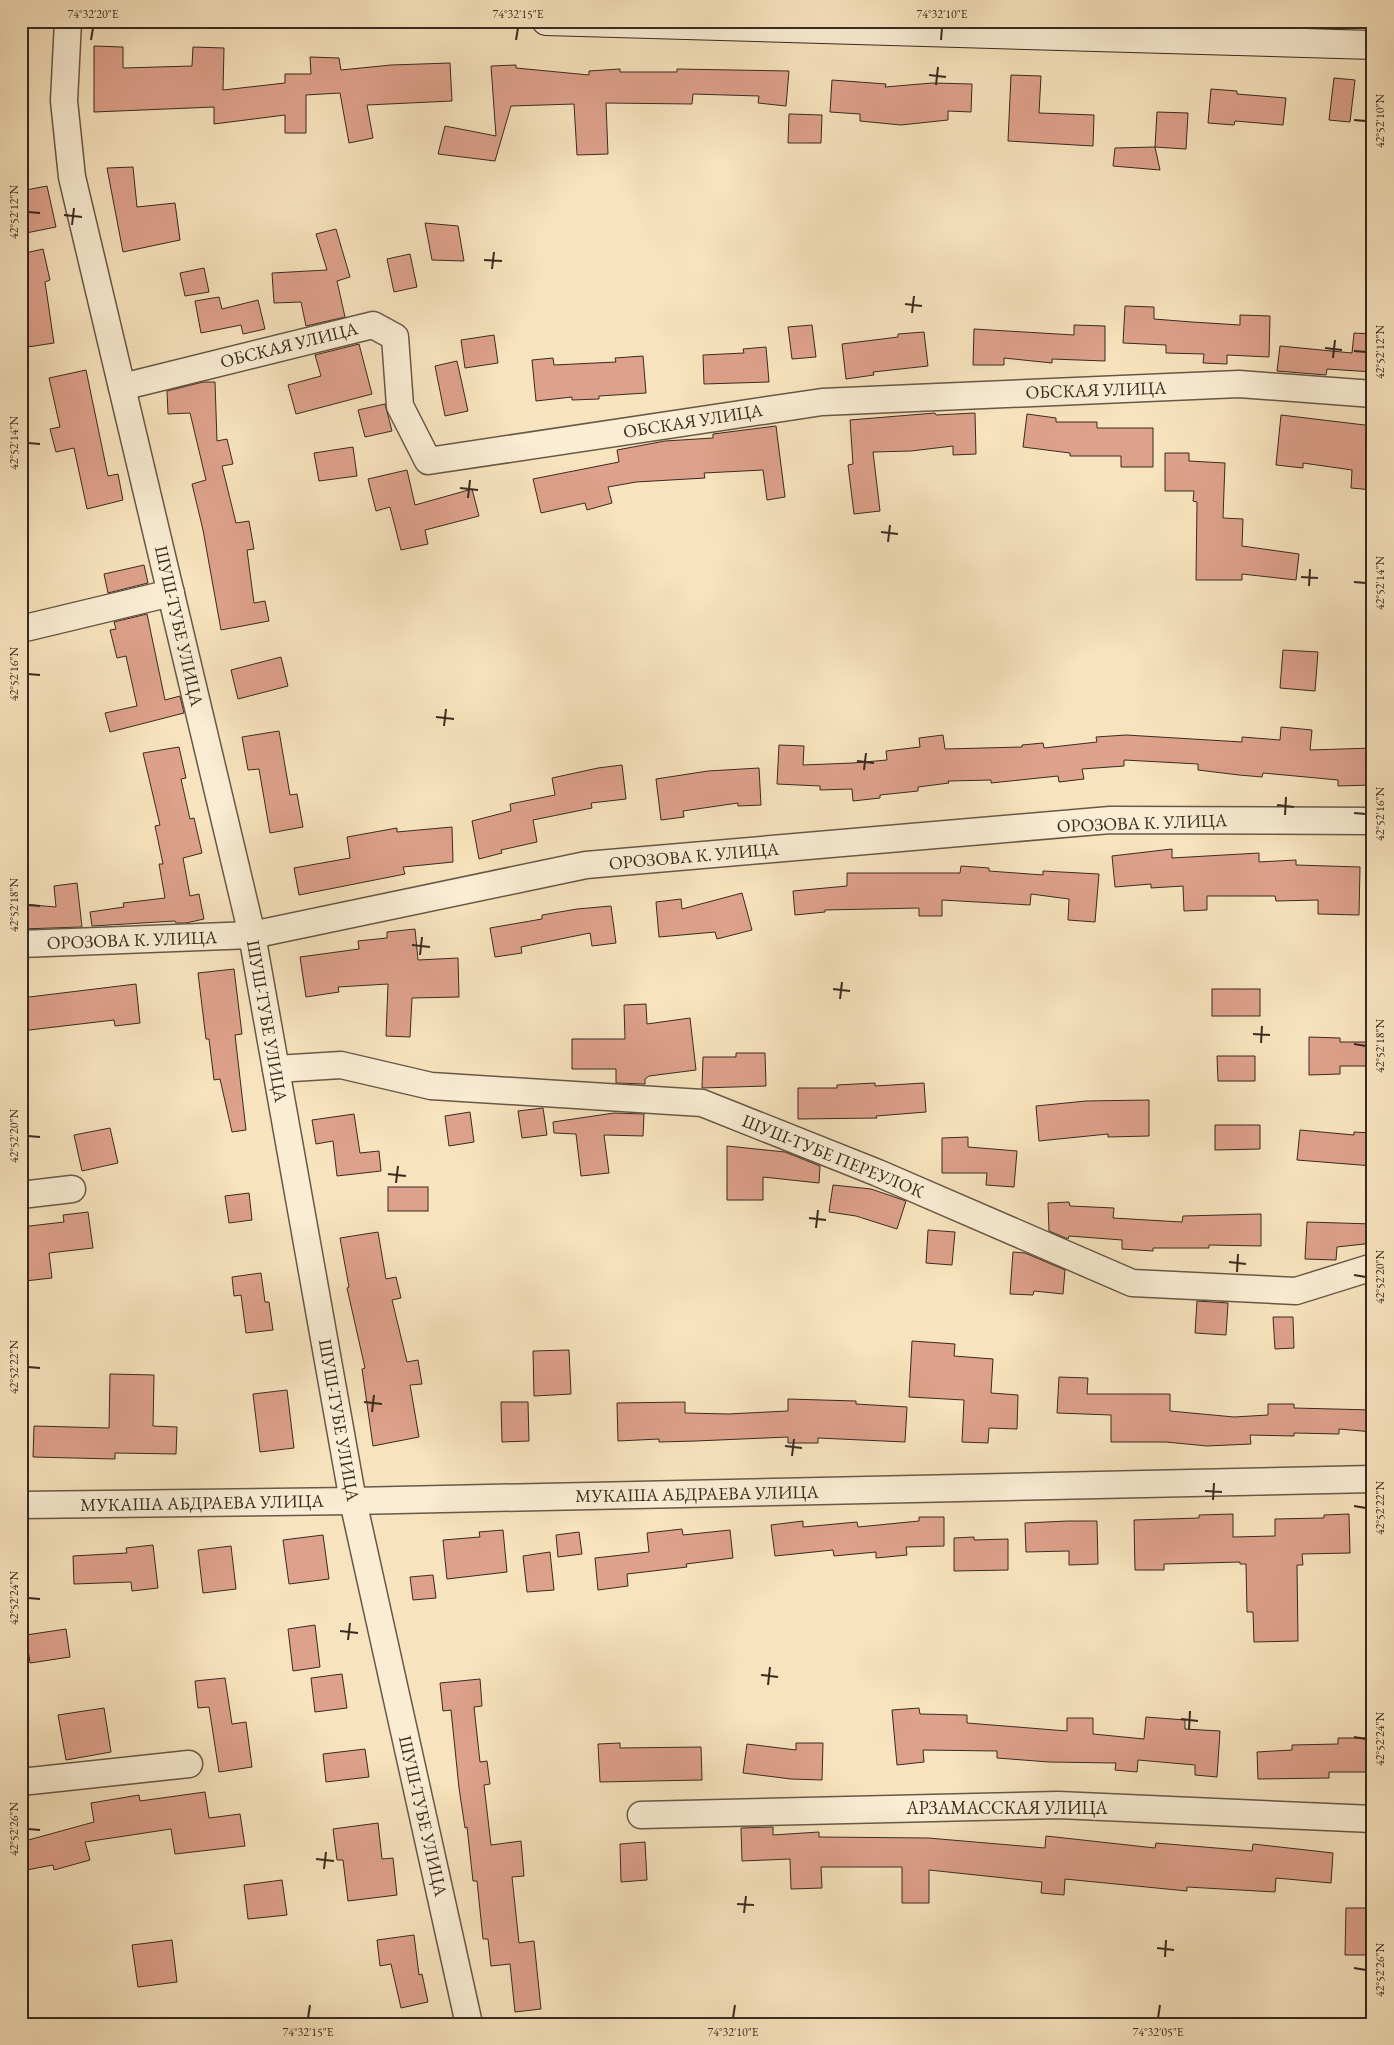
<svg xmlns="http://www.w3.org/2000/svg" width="1394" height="2045" viewBox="0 0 1394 2045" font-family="'EB Garamond',serif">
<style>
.building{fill:#dea18b;stroke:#392a20}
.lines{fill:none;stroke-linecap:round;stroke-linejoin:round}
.street-casing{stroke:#685847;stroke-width:29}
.secondary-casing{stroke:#392a20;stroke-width:30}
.street{stroke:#faedd4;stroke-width:26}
.secondary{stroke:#faedd4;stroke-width:28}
.ticks{fill:none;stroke:#392a20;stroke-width:2}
.labels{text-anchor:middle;stroke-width:4;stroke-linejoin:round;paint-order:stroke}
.street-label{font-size:18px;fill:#392a20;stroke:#faedd4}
.neatline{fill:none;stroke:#392a20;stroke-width:2}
.ticks-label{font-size:12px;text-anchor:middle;fill:#392a20}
</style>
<rect width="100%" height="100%" fill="#f7e3bd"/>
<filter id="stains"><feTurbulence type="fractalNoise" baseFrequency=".004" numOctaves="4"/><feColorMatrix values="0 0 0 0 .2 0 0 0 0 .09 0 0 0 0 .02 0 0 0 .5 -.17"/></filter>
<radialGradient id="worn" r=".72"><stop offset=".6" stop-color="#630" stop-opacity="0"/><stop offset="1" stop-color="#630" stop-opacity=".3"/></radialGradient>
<g class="building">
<polygon points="94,46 123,47 123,68 192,66 193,47 224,48 223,90 285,83 285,74 311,74 310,57 339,58 341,70 391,65 450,63 452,101 367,105 373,138 349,143 340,93 306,95 306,133 285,133 285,115 214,124 214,107 94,112"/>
<polygon points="516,65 516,68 589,75 589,71 620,69 620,72 677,72 677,69 789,71 786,106 758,103 759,96 693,94 692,104 606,103 608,154 577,155 574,104 511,106 495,161 438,154 445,126 496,136 491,66"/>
<polygon points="1011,75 1041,76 1039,113 1094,115 1093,146 1008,141"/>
<polygon points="1334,78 1355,80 1350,122 1329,120"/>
<polygon points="832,80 886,84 885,87 932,83 972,84 971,112 948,111 948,120 901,125 860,121 860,114 830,112"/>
<polygon points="1211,89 1237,91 1237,94 1286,98 1283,125 1235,121 1234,125 1208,123"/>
<polygon points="1157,112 1188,113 1186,149 1155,147"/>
<polygon points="789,114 822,115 821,143 788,143"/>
<polygon points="1155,147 1160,170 1113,166 1115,148"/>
<polygon points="133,167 137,207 175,203 180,240 123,252 107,168"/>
<polygon points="47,186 56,227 21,234 21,191"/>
<polygon points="425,223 458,226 464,261 432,260"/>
<polygon points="336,229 350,277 337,281 345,317 306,326 301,302 274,303 272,273 327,270 316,234"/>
<polygon points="43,249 50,280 45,282 54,343 21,348 21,254"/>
<polygon points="410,254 417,287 394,292 387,259"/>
<polygon points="204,268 209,292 185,296 180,273"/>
<polygon points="219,297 222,309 258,300 265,329 243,334 241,325 201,333 195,301"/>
<polygon points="1125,306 1154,307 1154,319 1192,322 1240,325 1240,315 1270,316 1269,357 1227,355 1227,364 1203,363 1204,354 1166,353 1166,345 1123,343"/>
<polygon points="812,325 816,357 792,359 788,327"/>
<polygon points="1074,325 1105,326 1105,361 1052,359 1052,363 1004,358 1004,365 973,365 974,329 1074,335"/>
<polygon points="924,332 928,366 873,372 874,375 846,379 842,344 898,337 898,334"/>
<polygon points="1354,333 1373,334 1373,372 1327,369 1326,375 1277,371 1280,346 1352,353"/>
<polygon points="494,335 498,363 465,368 461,340"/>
<polygon points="359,344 372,394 296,414 288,385 321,376 315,355"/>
<polygon points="766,347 769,382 704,384 703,355 744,353 743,349"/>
<polygon points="643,356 646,393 599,396 599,399 572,400 572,397 536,401 532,360 553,358 554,365 616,362 615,358"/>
<polygon points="457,361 468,411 445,416 435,366"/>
<polygon points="86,370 108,476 118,474 123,500 87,509 74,448 56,452 50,429 60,427 49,378"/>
<polygon points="203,382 215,382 217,441 227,439 233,464 222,466 236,523 249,521 254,549 247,550 254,603 265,601 269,621 221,630 203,530 192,484 206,480 190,413 168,414 167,391"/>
<polygon points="385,404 392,431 365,437 358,410"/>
<polygon points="935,413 936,415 975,413 976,454 953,455 953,446 911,451 873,452 880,511 854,514 848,465 853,464 850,420"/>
<polygon points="1027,414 1056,418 1056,422 1097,422 1097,428 1153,428 1153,467 1121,467 1121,456 1070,456 1070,453 1023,447"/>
<polygon points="1281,415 1373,426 1373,490 1351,488 1352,470 1303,463 1303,468 1276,465"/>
<polygon points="776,426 785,497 767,500 763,470 704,473 705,478 636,482 608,487 612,503 587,510 585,503 541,513 533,479 619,462 617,450 665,441 713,438 713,434"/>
<polygon points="353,447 357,476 319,481 314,453"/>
<polygon points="1165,453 1189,453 1189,461 1225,463 1223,518 1243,519 1242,546 1299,554 1296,580 1242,574 1242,580 1196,580 1197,502 1193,501 1194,491 1165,491"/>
<polygon points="407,470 415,505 472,489 479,516 425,530 428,544 401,550 390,507 376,511 368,479"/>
<polygon points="144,565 148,583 108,593 104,574"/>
<polygon points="147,614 165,700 180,696 184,713 110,732 105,713 137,706 126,656 117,658 110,630 116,629 114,622"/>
<polygon points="1283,650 1318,652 1315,691 1280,688"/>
<polygon points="281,657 288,686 238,699 231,670"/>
<polygon points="1281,727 1312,730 1310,750 1373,748 1373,785 1338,786 1338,780 1263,773 1262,777 1239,775 1198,770 1198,764 1124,760 1124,766 1082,769 1084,779 1059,782 1058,776 991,783 991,780 948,781 949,783 918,787 918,791 880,795 880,798 853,801 852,789 820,790 820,786 777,784 779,745 804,746 803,765 853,763 887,760 886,751 920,747 919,738 943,735 945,749 1022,747 1022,745 1043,743 1044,748 1097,742 1096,737 1126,735 1242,742 1242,737 1280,740"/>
<polygon points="279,731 290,795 297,794 303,827 270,833 259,769 248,770 242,737"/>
<polygon points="179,747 186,778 181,779 190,819 194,818 202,853 183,858 190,896 199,894 204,919 186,923 176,923 175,921 92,926 90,912 124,907 123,903 165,898 159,864 163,864 155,826 160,825 143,753"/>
<polygon points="622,765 626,799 591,803 592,808 533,820 537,842 501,850 502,853 479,859 472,821 511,811 510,804 555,795 552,778 598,768"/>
<polygon points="759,768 761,805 738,806 738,803 683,811 684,817 661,820 656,779 708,771"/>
<polygon points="452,827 453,862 403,867 405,874 299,895 294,868 350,858 347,837 397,828 397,832"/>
<polygon points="1172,849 1172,858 1259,853 1259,862 1296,860 1296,865 1360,867 1359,915 1318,914 1318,900 1276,901 1275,896 1207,896 1207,910 1184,911 1183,886 1151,888 1151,884 1115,887 1112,856"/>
<polygon points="961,866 989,868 989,871 1043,875 1043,871 1099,874 1095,922 1068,920 1069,899 1031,894 1030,905 942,900 942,916 919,916 919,908 825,910 825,912 795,915 793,891 847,886 847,873 960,873"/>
<polygon points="77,883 82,927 21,929 21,904 56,907 54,886"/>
<polygon points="742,893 752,930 717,939 715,932 659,937 656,902 681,899 682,909"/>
<polygon points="611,906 616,943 592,946 590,933 521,947 522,953 495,957 490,928 542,919 542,915 577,909"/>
<polygon points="415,929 418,960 458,958 459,997 412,998 410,1037 386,1036 388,984 338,987 339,992 306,997 300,957 359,949 358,941 387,938 387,932"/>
<polygon points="234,969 242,1034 235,1035 246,1130 232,1132 220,1079 214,1080 209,1039 206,1039 198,973"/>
<polygon points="136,984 140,1023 115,1026 114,1020 21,1031 21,998"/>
<rect x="1212" y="989" width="48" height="27"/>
<polygon points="646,1004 647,1024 690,1018 696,1070 649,1076 645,1079 645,1084 616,1083 616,1069 572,1069 572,1039 625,1039 624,1005"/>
<polygon points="1309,1037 1340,1038 1340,1042 1373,1042 1373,1066 1340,1066 1340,1074 1309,1075"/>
<polygon points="736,1053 765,1053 766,1086 702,1088 703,1057 736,1057"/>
<polygon points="1217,1056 1255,1056 1255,1081 1218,1081"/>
<polygon points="875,1083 875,1086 924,1083 926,1112 876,1116 877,1118 798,1119 798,1088 837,1088 837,1085"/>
<polygon points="1149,1100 1149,1136 1108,1137 1108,1134 1039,1141 1036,1106 1086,1101"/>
<polygon points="543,1108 547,1135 522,1138 518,1111"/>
<polygon points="470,1112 474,1142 449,1146 445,1116"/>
<polygon points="614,1113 644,1114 643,1136 604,1135 609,1173 581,1176 576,1134 554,1133 553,1122"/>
<polygon points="354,1114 360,1153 379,1151 381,1171 337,1176 333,1141 316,1144 312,1120"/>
<polygon points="1215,1125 1260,1125 1260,1149 1215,1150"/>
<polygon points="110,1128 118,1163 82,1171 74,1135"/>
<polygon points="1300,1130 1354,1135 1354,1132 1373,1133 1373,1166 1297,1160"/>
<polygon points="968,1137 968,1147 1017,1151 1014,1187 986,1185 987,1173 942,1173 942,1138"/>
<polygon points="727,1146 785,1152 820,1166 819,1183 763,1177 763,1200 727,1200"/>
<polygon points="833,1185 871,1189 906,1201 897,1229 856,1216 829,1212"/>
<rect x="388" y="1187" width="40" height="24"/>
<polygon points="249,1193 252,1220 229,1223 225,1196"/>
<polygon points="1069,1202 1070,1206 1114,1208 1113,1218 1182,1222 1183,1216 1261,1214 1261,1246 1209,1245 1209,1248 1153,1248 1153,1251 1122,1249 1122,1240 1069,1236 1068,1239 1049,1231 1048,1203"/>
<polygon points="88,1212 93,1248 49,1253 52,1278 25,1281 21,1227 64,1222 63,1215"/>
<polygon points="1307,1222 1373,1224 1373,1243 1337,1247 1336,1260 1305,1259"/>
<polygon points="928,1230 955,1232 952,1265 926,1263"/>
<polygon points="378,1232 386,1279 396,1277 401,1298 392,1300 407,1362 418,1360 422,1384 410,1385 419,1437 373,1446 362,1369 365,1368 347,1288 349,1287 340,1238"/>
<polygon points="1013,1252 1025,1253 1065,1270 1063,1294 1034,1291 1033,1295 1010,1294"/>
<polygon points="261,1273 265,1302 269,1302 273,1330 246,1333 241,1295 234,1296 232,1277"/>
<polygon points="1197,1301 1228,1303 1226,1335 1195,1333"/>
<polygon points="1273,1317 1293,1317 1294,1348 1275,1349"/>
<polygon points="912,1341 955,1344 954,1356 993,1359 991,1393 1018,1395 1017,1429 989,1428 988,1443 962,1442 964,1400 909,1397"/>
<polygon points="569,1350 571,1394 534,1396 533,1351"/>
<polygon points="110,1374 154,1375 153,1426 177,1427 176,1454 115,1453 115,1459 33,1457 34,1426 109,1428"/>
<polygon points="1059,1377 1088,1378 1087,1394 1170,1394 1170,1411 1234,1417 1268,1415 1268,1404 1294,1404 1294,1408 1373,1410 1373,1432 1339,1429 1339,1434 1294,1433 1294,1436 1250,1435 1251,1444 1207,1446 1166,1442 1111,1442 1111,1415 1057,1413"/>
<polygon points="287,1390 294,1448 260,1452 253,1394"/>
<polygon points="788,1399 856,1401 856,1404 907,1407 905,1442 818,1438 818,1443 788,1443 788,1437 696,1441 659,1442 659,1439 618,1441 617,1403 685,1402 685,1413 728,1414 788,1411"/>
<polygon points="501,1402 528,1402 529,1441 502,1442"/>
<polygon points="1233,1514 1233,1537 1275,1536 1275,1519 1324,1518 1324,1515 1349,1514 1350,1553 1302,1554 1303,1565 1297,1565 1298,1641 1254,1642 1253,1612 1247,1612 1246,1564 1240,1564 1240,1562 1164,1564 1164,1570 1135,1570 1134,1520 1199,1518 1199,1515"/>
<polygon points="919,1517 944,1517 944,1546 906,1547 907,1555 876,1558 876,1552 834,1556 833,1550 775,1556 771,1525 803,1521 803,1527 857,1522 858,1527 919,1521"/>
<polygon points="1068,1521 1097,1521 1098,1564 1069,1565 1069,1551 1026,1552 1025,1523"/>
<polygon points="682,1529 683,1535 730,1530 733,1558 686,1564 687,1567 627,1574 628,1586 598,1590 595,1558 649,1552 647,1533"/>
<polygon points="503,1530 507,1572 447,1579 443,1540 480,1537 479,1532"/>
<polygon points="579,1532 582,1554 558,1557 556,1535"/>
<polygon points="323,1535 329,1579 289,1584 283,1540"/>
<polygon points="974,1537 974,1540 1008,1539 1008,1570 954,1571 954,1538"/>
<polygon points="153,1545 158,1588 132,1591 131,1582 74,1584 73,1556 127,1553 126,1548"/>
<polygon points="231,1546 236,1589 203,1593 198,1550"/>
<polygon points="550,1552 554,1590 527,1592 523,1556"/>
<polygon points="433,1575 436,1598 413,1600 410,1577"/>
<polygon points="315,1625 320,1667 293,1671 288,1629"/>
<polygon points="66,1629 70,1657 30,1663 26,1635"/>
<polygon points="342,1674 347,1708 315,1712 311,1678"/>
<polygon points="225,1678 232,1724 246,1722 252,1767 219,1772 209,1707 198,1708 195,1681"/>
<polygon points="480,1679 482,1706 474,1707 480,1762 487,1761 490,1784 484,1785 491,1845 521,1841 524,1876 512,1877 519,1943 534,1941 541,2009 515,2012 510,1964 491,1966 488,1939 483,1939 477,1881 473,1881 467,1827 465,1828 459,1788 451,1710 443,1711 440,1683"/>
<polygon points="104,1708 111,1752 66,1760 58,1715"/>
<polygon points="919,1708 920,1714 967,1715 967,1723 1067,1731 1067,1718 1093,1718 1093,1734 1144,1739 1146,1717 1185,1720 1185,1729 1220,1731 1217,1777 1195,1775 1195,1765 1138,1760 1137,1772 1115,1770 1116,1763 1049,1762 997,1758 997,1751 923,1750 924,1762 897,1765 892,1710"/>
<polygon points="1338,1738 1368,1738 1369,1772 1329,1772 1329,1778 1258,1779 1257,1752 1292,1750 1292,1745 1338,1744"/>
<polygon points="620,1743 620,1748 701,1747 702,1780 600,1782 598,1744"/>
<polygon points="796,1743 823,1743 822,1780 791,1779 743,1773 747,1744 796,1750"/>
<polygon points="365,1749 369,1777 326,1782 323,1754"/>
<polygon points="205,1792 209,1818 240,1814 245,1846 175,1854 171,1829 85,1842 90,1860 54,1870 53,1865 21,1871 21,1842 94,1822 91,1803 139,1795 140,1801"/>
<polygon points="378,1823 382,1859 393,1858 397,1895 348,1901 343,1860 337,1860 333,1829"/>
<polygon points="773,1827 773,1835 819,1832 819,1837 928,1838 1045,1848 1046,1836 1155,1848 1156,1843 1252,1851 1253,1844 1333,1853 1331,1883 1276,1878 1275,1892 1187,1887 1187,1891 1065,1879 1064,1895 1041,1893 1042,1882 929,1870 929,1903 902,1903 902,1867 821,1867 822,1888 791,1889 790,1859 742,1861 741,1828"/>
<polygon points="645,1842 647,1880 621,1882 620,1844"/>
<polygon points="282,1880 287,1915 248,1919 244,1885"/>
<polygon points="1346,1908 1369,1908 1368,1955 1345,1955"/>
<polygon points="414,1935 419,1975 422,1974 428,2002 401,2008 391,1964 380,1966 377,1940"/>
<polygon points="172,1940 177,1982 138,1987 132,1945"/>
</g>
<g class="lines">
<g class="street-casing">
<g id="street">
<polyline points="68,21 64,101 72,177 252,935 353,1501 469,2024"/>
<polyline points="122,387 373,325 395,337 400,406 428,461 822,402 1239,384 1373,394"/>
<polyline points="21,629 171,593"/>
<polyline points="21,944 252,935 586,865 1110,820 1373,821"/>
<polyline points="276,1069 341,1065 431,1086 702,1103 878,1173 1132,1283 1296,1291 1373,1267"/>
<polyline points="21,1195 72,1189"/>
<polyline points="21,1505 353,1501 1373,1479"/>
<polyline points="21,1782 189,1764"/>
<polyline points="641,1815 1058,1805 1373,1819"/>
</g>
</g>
<g class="secondary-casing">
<polyline id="secondary" points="546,21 1373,45"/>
</g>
<use href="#street" class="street"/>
<use href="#secondary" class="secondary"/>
</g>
<path class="ticks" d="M91 40 93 28M516 40 518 28M941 40 942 28M929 75 946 77M936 85 938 67M1354 120 1366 121M28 212 40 213M64 215 82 217M72 225 74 208M484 260 502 261M492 269 494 252M905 304 922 306M912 313 914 296M1325 348 1342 350M1354 351 1366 352M1333 358 1335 340M28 443 40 444M460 488 478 490M468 498 470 480M881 532 898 534M888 542 890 525M1301 577 1318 578M1354 582 1366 583M1309 586 1310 569M28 674 40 675M436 717 454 719M444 726 446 709M857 761 874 763M864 770 866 753M1277 805 1294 807M1354 813 1366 814M1285 815 1286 797M28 905 40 906M412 945 430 947M420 955 422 937M833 989 850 991M840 999 842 982M1253 1034 1270 1035M1261 1043 1262 1026M1354 1044 1366 1046M28 1136 40 1137M388 1174 406 1176M396 1183 398 1166M809 1218 826 1220M816 1228 818 1210M1229 1262 1246 1264M1237 1272 1238 1254M1354 1275 1366 1277M28 1367 40 1368M364 1402 382 1404M372 1412 374 1395M785 1446 802 1448M792 1456 794 1439M1205 1491 1222 1492M1213 1500 1214 1483M1354 1506 1366 1508M28 1598 40 1599M340 1631 358 1633M348 1640 350 1623M761 1675 778 1677M768 1685 770 1667M1181 1719 1198 1721M1189 1729 1190 1711M1354 1737 1366 1739M28 1829 40 1830M316 1859 334 1861M324 1869 326 1852M737 1904 754 1905M744 1913 746 1896M1157 1948 1174 1950M1165 1957 1166 1940M1354 1968 1366 1970M308 2018 310 2005M733 2018 735 2005M1158 2018 1160 2005"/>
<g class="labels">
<g class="street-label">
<text transform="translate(289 345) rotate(-14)" y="6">ОБСКАЯ УЛИЦА</text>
<text transform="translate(1096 390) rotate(-2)" y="6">ОБСКАЯ УЛИЦА</text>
<text transform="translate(693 421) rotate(-9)" y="6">ОБСКАЯ УЛИЦА</text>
<text transform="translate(179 626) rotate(77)" y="6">ШУШ-ТУБЕ УЛИЦА</text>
<text transform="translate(1142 823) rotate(-2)" y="6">ОРОЗОВА К. УЛИЦА</text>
<text transform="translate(694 856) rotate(-5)" y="6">ОРОЗОВА К. УЛИЦА</text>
<text transform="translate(132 940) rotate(-2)" y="6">ОРОЗОВА К. УЛИЦА</text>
<text transform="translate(267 1021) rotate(80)" y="6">ШУШ-ТУБЕ УЛИЦА</text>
<text transform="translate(833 1156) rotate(22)" y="6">ШУШ-ТУБЕ ПЕРЕУЛОК</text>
<text transform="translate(339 1420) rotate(80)" y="6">ШУШ-ТУБЕ УЛИЦА</text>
<text transform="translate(697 1494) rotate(-1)" y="6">МУКАША АБДРАЕВА УЛИЦА</text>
<text transform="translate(202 1503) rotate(-1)" y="6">МУКАША АБДРАЕВА УЛИЦА</text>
<text x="1007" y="1814">АРЗАМАССКАЯ УЛИЦА</text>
<text transform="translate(423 1816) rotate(77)" y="6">ШУШ-ТУБЕ УЛИЦА</text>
</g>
</g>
<rect width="1394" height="2045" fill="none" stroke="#f7e3bd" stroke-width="55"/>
<rect x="28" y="28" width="1338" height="1990" class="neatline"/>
<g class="ticks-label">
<text x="93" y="18">74°32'20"E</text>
<text x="518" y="18">74°32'15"E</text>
<text x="942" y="18">74°32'10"E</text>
<text transform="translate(1380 121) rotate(-90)" y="4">42°52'10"N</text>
<text transform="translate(14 212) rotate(-90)" y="4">42°52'12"N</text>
<text transform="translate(1380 352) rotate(-90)" y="4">42°52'12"N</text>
<text transform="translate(14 443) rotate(-90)" y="4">42°52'14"N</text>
<text transform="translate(1380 583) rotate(-90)" y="4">42°52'14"N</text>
<text transform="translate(14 674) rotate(-90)" y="4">42°52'16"N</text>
<text transform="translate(1380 814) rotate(-90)" y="4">42°52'16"N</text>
<text transform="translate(14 905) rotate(-90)" y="4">42°52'18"N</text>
<text transform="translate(1380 1046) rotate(-90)" y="4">42°52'18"N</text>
<text transform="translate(14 1136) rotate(-90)" y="4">42°52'20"N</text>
<text transform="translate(1380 1277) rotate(-90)" y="4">42°52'20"N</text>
<text transform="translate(14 1367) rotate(-90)" y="4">42°52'22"N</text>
<text transform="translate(1380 1508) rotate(-90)" y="4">42°52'22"N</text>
<text transform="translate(14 1598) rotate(-90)" y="4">42°52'24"N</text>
<text transform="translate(1380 1739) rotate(-90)" y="4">42°52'24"N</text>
<text transform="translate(14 1829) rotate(-90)" y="4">42°52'26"N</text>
<text transform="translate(1380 1970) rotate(-90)" y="4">42°52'26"N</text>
<text x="308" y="2036">74°32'15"E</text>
<text x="733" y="2036">74°32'10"E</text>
<text x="1158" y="2036">74°32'05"E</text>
</g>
<rect width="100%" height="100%" filter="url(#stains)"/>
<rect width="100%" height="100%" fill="url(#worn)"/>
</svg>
